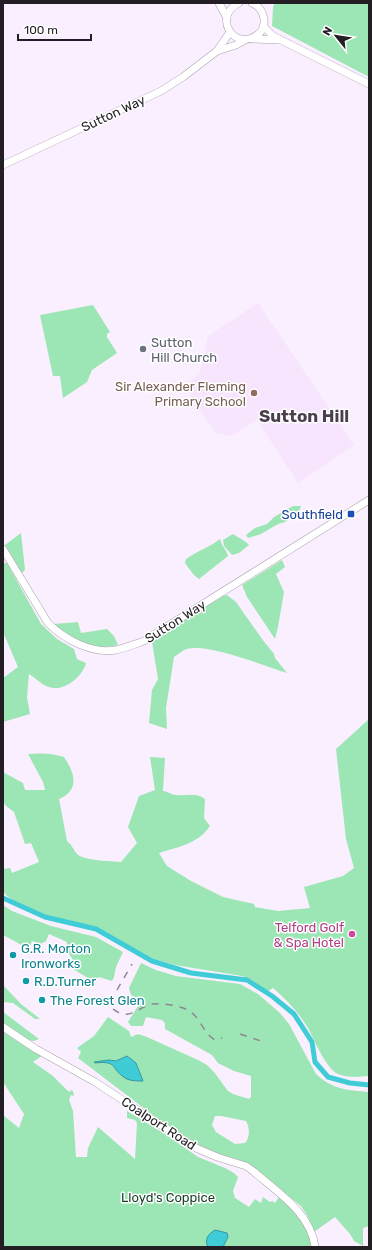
<svg xmlns="http://www.w3.org/2000/svg" width="372" height="1250" viewBox="0 0 372 1250" font-family="Rubik,sans-serif">
<style>
.built{fill:#f6e5fc}
.green{fill:#9ce6b5;fill-rule:evenodd}
.water{fill:#3fccd7;stroke:#3698a1}
.lines{fill:none;stroke-linecap:round;stroke-linejoin:round}
.canal{stroke:#3fccd7;stroke-width:5}
.secondary-casing{stroke:#aba0af;stroke-width:8}
.secondary{stroke:#fff;stroke-width:7}
.rail{stroke:#8e8791;stroke-width:1.5;stroke-dasharray:7 7;stroke-linecap:butt}
.worship-dot{fill:#6b7280;stroke:#fff;stroke-width:1.5}
.education-dot{fill:#8d6e63;stroke:#fff;stroke-width:1.5}
.transit-dot{fill:#1a4fb4;stroke:#fff;stroke-width:1.5}
.hotel-dot{fill:#d1479c;stroke:#fff;stroke-width:1.5}
.culture-dot{fill:#0f9aa8;stroke:#fff;stroke-width:1.5}
.labels{text-anchor:middle;stroke-width:3;stroke-linejoin:round;paint-order:stroke}
.street-label{font-size:13px;fill:#221e24;stroke:#fff}
.worship-label{font-size:13px;fill:#5b616d;stroke:#fff;text-anchor:start}
.education-label{font-size:13px;fill:#785e54;stroke:#fff;text-anchor:end}
.transit-label{font-size:13px;fill:#164399;stroke:#fff;text-anchor:end}
.hotel-label{font-size:13px;fill:#b23c85;stroke:#fff;text-anchor:end}
.culture-label{font-size:13px;fill:#0d838f;stroke:#fff;text-anchor:start}
.park-label{font-size:13px;fill:#173d26;stroke:#fff}
.district-label{font-size:17px;font-weight:bold;fill:#4a404d;stroke:#fff}
</style>
<rect width="100%" height="100%" fill="#faeffe"/>
<polygon class="built" points="258,303 354,445 298,483 257,420 231,436 216,433 202,413 196,407 191,397 189,389 190,382 200,373 208,336"/>
<g class="green">
<polygon points="275,3 369,3 369,77 272,26 273,7"/>
<polygon points="93,305 110,332 107,334 107,337 117,353 92,370 87,382 63,398 60,376 53,376 40,315"/>
<polygon points="293,506 301,506 299,512 285,522 278,524 261,534 248,538 246,535 255,528 267,524 274,517"/>
<polygon points="21,533 25,570 22,573 5,545"/>
<polygon points="233,534 246,542 249,545 239,553 232,555 224,546 223,540"/>
<path d="M220 539C222 546 227 551 228 556L199 579 193 574 185 563 186 559C197 551 210 547 220 539Z"/>
<polygon points="282,560 285,567 276,574 284,592 278,627 275,639 247,597 242,585"/>
<path d="M3 563H7L41 624 57 639 74 649 77 659 86 663C83 675 68 689 54 688 45 688 37 679 29 674L27 697 30 714 3 722V678L18 667 3 632Z"/>
<path d="M227 595 236 602 262 639 274 654 275 658 287 673C265 666 208 643 187 649 182 650 178 655 174 657L166 708 167 729 149 723 152 690 158 679 152 642 213 601 222 596Z"/>
<path d="M78 622 81 633 107 629 114 636 118 645C113 646 107 647 102 647 85 646 67 635 54 624Z"/>
<path d="M369 719V1076C359 1077 348 1078 338 1074 326 1069 314 1039 308 1028 299 1013 286 999 273 988L267 992 252 980 242 976 175 965 154 959 92 926 71 924 44 916 20 905 7 896 3 891V869L10 868 12 873 39 862 31 843 25 844 14 812 6 806 3 802V772L23 783 25 790H45L43 782 28 754C40 753 52 753 64 757 75 773 80 790 59 799L67 841C72 845 73 849 77 854 84 861 111 861 121 862L137 843 128 827 139 796 155 790 150 757 165 758 163 791C168 791 171 795 176 795 187 796 195 792 205 799L204 818 210 826C198 844 178 847 159 853L167 866 191 881 223 897 254 904 255 907 278 911 310 908 304 887 343 876 354 868 346 839 336 749Z"/>
<path d="M3 905 12 911 51 926 96 937 123 952 116 967 114 977 112 981 99 977 93 981 73 969C73 961 74 959 67 952L69 947 66 946 67 942 49 934 46 941 40 944 32 941 29 949 3 935Z"/>
<path d="M141 963 156 970 176 976 240 984 258 994 280 1013 289 1024 316 1074C333 1090 348 1090 369 1092V1226L363 1228V1246L354 1241 350 1234 335 1217 314 1232 308 1217 301 1206 255 1170 207 1150 178 1133 162 1122 78 1058 81 1052 77 1048 94 1036 108 1017 129 1031 131 1037 138 1034 147 1037 198 1060 207 1065 214 1072 228 1091 233 1094 249 1099 251 1097V1076L234 1071 218 1063 212 1055 165 1029V1023L162 1020 146 1017 143 1026H131L128 1022 141 1001 131 995 129 988ZM127 1056C139 1065 139 1067 141 1081L130 1080 109 1063 106 1062 116 1061ZM215 1116H221L246 1121C250 1128 250 1138 245 1143L235 1144 216 1132 212 1125Z"/>
<polygon points="3,985 21,1004 40,1019 35,1019 13,1003 3,1002"/>
<polygon points="3,1012 39,1039 34,1041 28,1040 3,1022"/>
<path d="M3 1031 43 1055 33 1062 53 1076 67 1090 70 1092 71 1090 73 1091 74 1096 71 1095 69 1100 73 1111 76 1157H87L88 1148 98 1127 135 1159 137 1123 135 1120 127 1118V1111L165 1134 198 1157 225 1168 234 1173 238 1177 233 1191 235 1198 249 1207 255 1199 261 1203 263 1197 270 1202 272 1201 275 1203 279 1197C292 1210 311 1229 314 1247H3V1115L19 1128 24 1114 3 1082Z"/>
</g>
<g class="water">
<path d="M127 1056 136 1063 143 1081C138 1081 131 1081 127 1079 110 1070 119 1060 95 1063L94 1062 109 1060 116 1061Z"/>
<path d="M215 1230 227 1233 228 1237 223 1247H208C204 1240 208 1234 215 1230Z"/>
</g>
<g class="lines">
<polyline class="canal" points="3,898 45,917 96,929 152,961 191,973 247,980 272,996 294,1014 312,1042 315,1062 328,1077 350,1083 369,1085"/>
<g class="secondary-casing">
<g id="secondary">
<polyline points="219,3 227,18"/>
<path d="M239 3C212 16 234 52 257 35 262 32 265 26 264 19 263 12 259 6 252 3"/>
<polyline points="263,26 273,36 369,84"/>
<polyline points="252,39 278,40"/>
<polyline points="217,51 230,32"/>
<polyline points="3,165 161,91 183,77 217,51 236,45 245,40"/>
<path d="M3 549 48 623C65 640 92 654 116 650 126 648 135 644 144 641L369 500"/>
<path d="M3 1027 36 1049 95 1082 196 1148 217 1157 246 1166 253 1171C277 1192 311 1213 315 1247"/>
</g>
</g>
<use href="#secondary" class="secondary"/>
<g class="rail">
<polyline points="117,990 132,964"/>
<path d="M113 1009C116 1011 120 1014 124 1014 133 1016 143 1005 153 1004 162 1003 174 1005 183 1008 201 1014 201 1032 215 1040L222 1038"/>
<polyline points="240,1034 261,1041"/>
</g>
</g>
<circle class="worship-dot" cx="143" cy="349" r="4"/>
<circle class="education-dot" cx="254" cy="393" r="4"/>
<rect class="transit-dot" x="347" y="510" width="8" height="8" rx="2"/>
<circle class="hotel-dot" cx="352" cy="934" r="4"/>
<g class="culture-dot">
<circle cx="13" cy="955" r="4"/>
<circle cx="26" cy="981" r="4"/>
<circle cx="42" cy="1000" r="4"/>
</g>
<g class="labels">
<g class="street-label">
<text transform="translate(113 113) rotate(-25)" y="5">Sutton Way</text>
<text transform="translate(175 621) rotate(-32)" y="5">Sutton Way</text>
<text transform="translate(159 1123) rotate(33)" y="5">Coalport Road</text>
</g>
<g class="worship-label">
<text x="151" y="347">Sutton<tspan x="151" dy="15">Hill Church</tspan></text>
</g>
<g class="education-label">
<text x="246" y="391">Sir Alexander Fleming<tspan x="246" dy="15">Primary School</tspan></text>
</g>
<g class="transit-label">
<text x="343" y="519">Southfield</text>
</g>
<g class="hotel-label">
<text x="344" y="932">Telford Golf<tspan x="344" dy="15">&amp; Spa Hotel</tspan></text>
</g>
<g class="culture-label">
<text x="21" y="953">G.R. Morton<tspan x="21" dy="15">Ironworks</tspan></text>
<text x="34" y="986">R.D.Turner</text>
<text x="50" y="1005">The Forest Glen</text>
</g>
<g class="park-label">
<text x="168" y="1202">Lloyd's Coppice</text>
</g>
<g class="district-label">
<text x="304" y="422">Sutton Hill</text>
</g>
</g>
<rect width="372" height="1250" fill="none" stroke="#221e24" stroke-width="8"/>
<g transform="translate(336 36) rotate(300)" stroke="#ffffff" stroke-width="3" paint-order="stroke">
<path d="M0-3L7 15L0 10L-7 15Z" fill="#221e24"/>
<text y="-6" font-size="11" font-weight="bold" text-anchor="middle" fill="#221e24">N</text>
</g>
<path d="M18 34v6h73v-6" fill="none" stroke="#221e24" stroke-width="2"/>
<text x="24" y="34" font-size="12" fill="#221e24" stroke="#ffffff" stroke-width="3" paint-order="stroke">100 m</text>
</svg>
